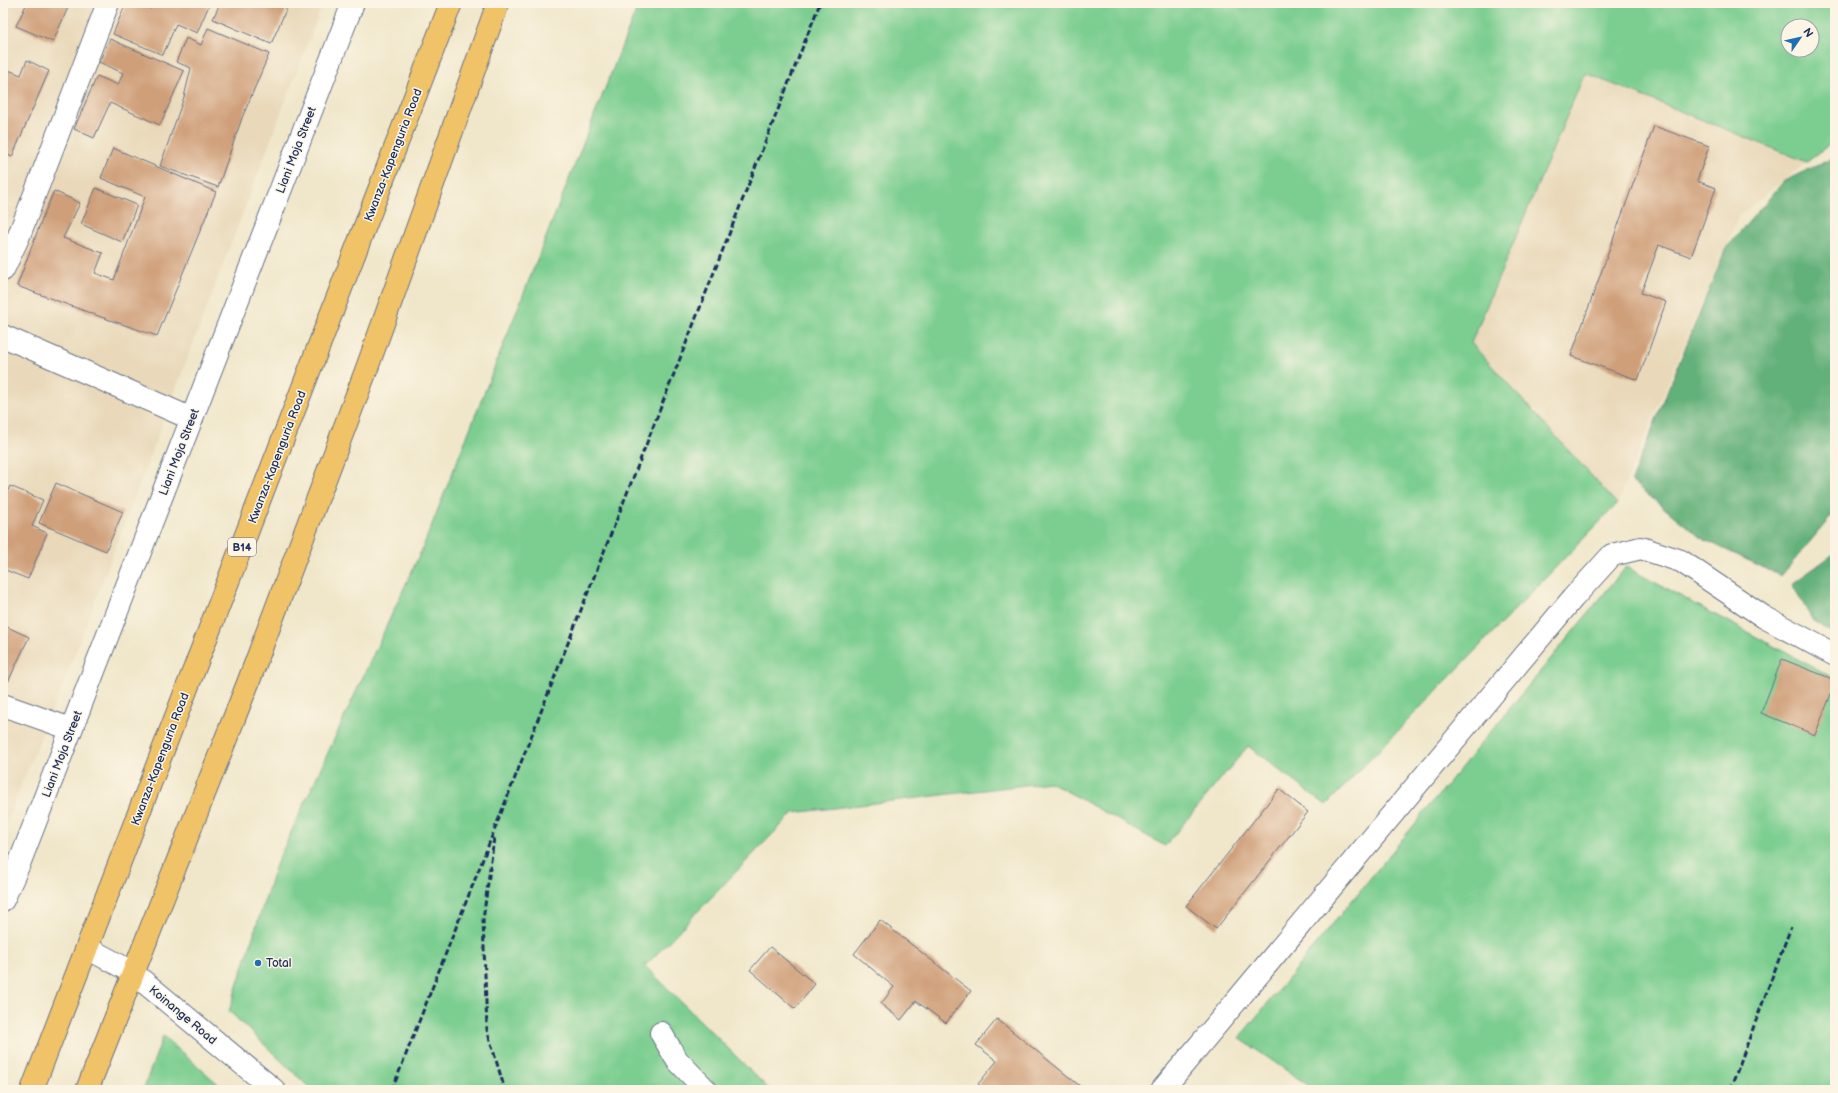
<svg xmlns="http://www.w3.org/2000/svg" width="1838" height="1093" viewBox="0 0 1838 1093" font-family="'Balsamiq Sans',sans-serif">
<style>
.built{fill:#e9d9ba}
.green{fill:#7bce90;stroke:#4b7e77;fill-rule:evenodd}
.forest{fill:#64b17a;stroke:#40706c}
.building{fill:#cf9f79}
.lines{fill:none;stroke-linecap:round;stroke-linejoin:round}
.street-casing{stroke:#666f84;stroke-width:24}
.highway-casing{stroke:#666f84;stroke-width:24}
.street{stroke:#fff;stroke-width:22}
.highway{stroke:#f1c369;stroke-width:22}
.rail{stroke:#1b2f5e;stroke-width:3;stroke-dasharray:6 3;stroke-linecap:butt}
.poi-dot{fill:#1f6fb2;stroke:#fcf5e5;stroke-width:1.5}
.labels{text-anchor:middle;stroke-width:3;stroke-linejoin:round;paint-order:stroke}
.shield{fill:#fcf5e5;stroke:#5e6a86;stroke-width:1}
.shield-label{font-size:11px;font-weight:bold;fill:#1b2f5e}
.street-label{font-size:12px;fill:#1b2f5e;stroke:#fcf5e5}
.poi-label{font-size:12px;fill:#1b2f5e;stroke:#fcf5e5;text-anchor:start}
</style>
<rect width="100%" height="100%" fill="#fcf5e5"/>
<filter id="ink" filterUnits="userSpaceOnUse"><feTurbulence type="fractalNoise" baseFrequency=".025" numOctaves="2"/><feDisplacementMap in="SourceGraphic" scale="8" xChannelSelector="R" yChannelSelector="G"/><feConvolveMatrix kernelMatrix="1 2 1 2 8 2 1 2 1" color-interpolation-filters="sRGB"/></filter>
<filter id="wash" filterUnits="userSpaceOnUse"><feTurbulence type="fractalNoise" baseFrequency=".012" numOctaves="4" result="noise"/><feDisplacementMap in="SourceGraphic" scale="16" xChannelSelector="R" yChannelSelector="G"/><feGaussianBlur stdDeviation="0.9" result="paint"/><feColorMatrix in="noise" values="0 0 0 0 0 0 0 0 0 0 0 0 0 0 0 0 0 1.4 0 .05"/><feComposite in="paint" operator="in"/></filter>
<g filter="url(#wash)">
<rect width="100%" height="100%" fill="#f0e7cb"/>
<g class="built">
<polygon points="3,3 323,3 65,679 3,829"/>
<polygon points="1585,73 1807,162 1739,215 1617,504 1471,343"/>
</g>
<g class="green">
<path d="M639 3H1835V140L1807 162 1585 73 1471 343 1617 504 1326 805 1248 746 1165 846 1050 782 793 813 645 966 770 1090H312L229 1011 276 865 423 547ZM1788 26H1812V50H1788Z"/>
<polygon points="1626,567 1835,679 1835,1090 1315,1090 1239,1038"/>
<polygon points="163,1036 225,1090 143,1090"/>
</g>
<g class="forest">
<polygon points="1835,157 1835,512 1781,576 1701,538 1631,481 1726,248 1784,181"/>
<polygon points="1835,553 1835,634 1813,621 1792,584"/>
</g>
<g id="blocks">
<g class="building">
<polygon points="27,3 70,3 53,42 16,26"/>
<polygon points="126,3 136,3 151,9 153,3 210,3 197,33 176,24 163,55 113,34"/>
<polygon points="220,3 289,3 271,44 213,19"/>
<polygon points="208,28 269,54 242,118 218,187 160,166 184,97 191,68 176,62 186,38 201,45"/>
<polygon points="110,39 184,71 160,125 110,103 94,138 74,129 97,76 118,85 123,73 99,62"/>
<polygon points="27,60 49,71 12,157 3,153 3,68 21,75"/>
<polygon points="1654,126 1709,146 1697,181 1716,188 1691,257 1659,245 1641,293 1666,302 1638,380 1571,356"/>
<polygon points="113,148 216,192 157,336 101,317 17,286 42,219 54,191 80,203 63,238 103,253 95,273 114,280 145,197 101,178"/>
<polygon points="96,188 137,205 122,242 81,224"/>
<polygon points="56,483 123,512 106,551 39,523"/>
<polygon points="10,486 43,500 32,526 47,533 28,579 3,569 3,502"/>
<polygon points="3,625 29,637 8,682 3,679"/>
<polygon points="1782,659 1835,680 1835,684 1815,735 1761,713"/>
<polygon points="1279,789 1308,812 1216,929 1186,906"/>
<polygon points="880,920 971,991 946,1023 916,1001 901,1020 881,1004 894,987 854,954"/>
<polygon points="770,947 815,984 795,1009 750,970"/>
<polygon points="997,1019 1085,1090 986,1090 978,1084 997,1061 976,1045"/>
</g>
</g>
</g>
<g filter="url(#ink)">
<use href="#blocks" fill-opacity="0" stroke="#666f84" stroke-width="1"/>
<g class="lines">
<g class="street-casing">
<g id="street">
<polyline points="3,270 18,238 108,3"/>
<polyline points="3,336 192,419"/>
<polyline points="3,705 71,729"/>
<polyline points="3,900 19,864 353,3"/>
<polyline points="87,948 132,972 274,1090"/>
<polyline points="661,1033 677,1060 706,1090"/>
<polyline points="1162,1090 1573,598 1612,555 1641,548 1681,561 1764,617 1835,655"/>
</g>
</g>
<g class="highway-casing">
<g id="highway">
<polyline points="32,1090 451,3"/>
<polyline points="87,1090 248,683 367,368 498,3"/>
</g>
</g>
<use href="#street" class="street"/>
<use href="#highway" class="highway"/>
<g class="rail">
<polyline points="494,838 483,920 487,1030 505,1090"/>
<polyline points="392,1090 820,3"/>
<polyline points="1730,1090 1791,927"/>
</g>
</g>
</g>
<circle class="poi-dot" cx="258" cy="963" r="4"/>
<g class="labels">
<rect class="shield" x="228" y="538" width="28" height="18" rx="3"/>
<g class="shield-label">
<text x="242" y="551">B14</text>
</g>
<g class="street-label">
<text transform="translate(296 150) rotate(-69)" y="4">Liani Moja Street</text>
<text transform="translate(393 155) rotate(-69)" y="4">Kwanza-Kapenguria Road</text>
<text transform="translate(179 452) rotate(-69)" y="4">Liani Moja Street</text>
<text transform="translate(277 457) rotate(-69)" y="4">Kwanza-Kapenguria Road</text>
<text transform="translate(62 754) rotate(-69)" y="4">Liani Moja Street</text>
<text transform="translate(160 759) rotate(-69)" y="4">Kwanza-Kapenguria Road</text>
<text transform="translate(183 1015) rotate(40)" y="4">Koinange Road</text>
</g>
<g class="poi-label">
<text x="266" y="967">Total</text>
</g>
</g>
<rect width="1838" height="1093" fill="none" stroke="#fcf5e5" stroke-width="16"/>
<g transform="translate(1800 38) rotate(56)"><circle r="19" fill="#fcf5e5" stroke="#a2a6af"/>
<path d="M0-3L7 15L0 10L-7 15Z" fill="#1f6fb2"/>
<text y="-6" font-size="11" font-weight="bold" text-anchor="middle" fill="#1b2f5e">N</text>
</g>
</svg>
